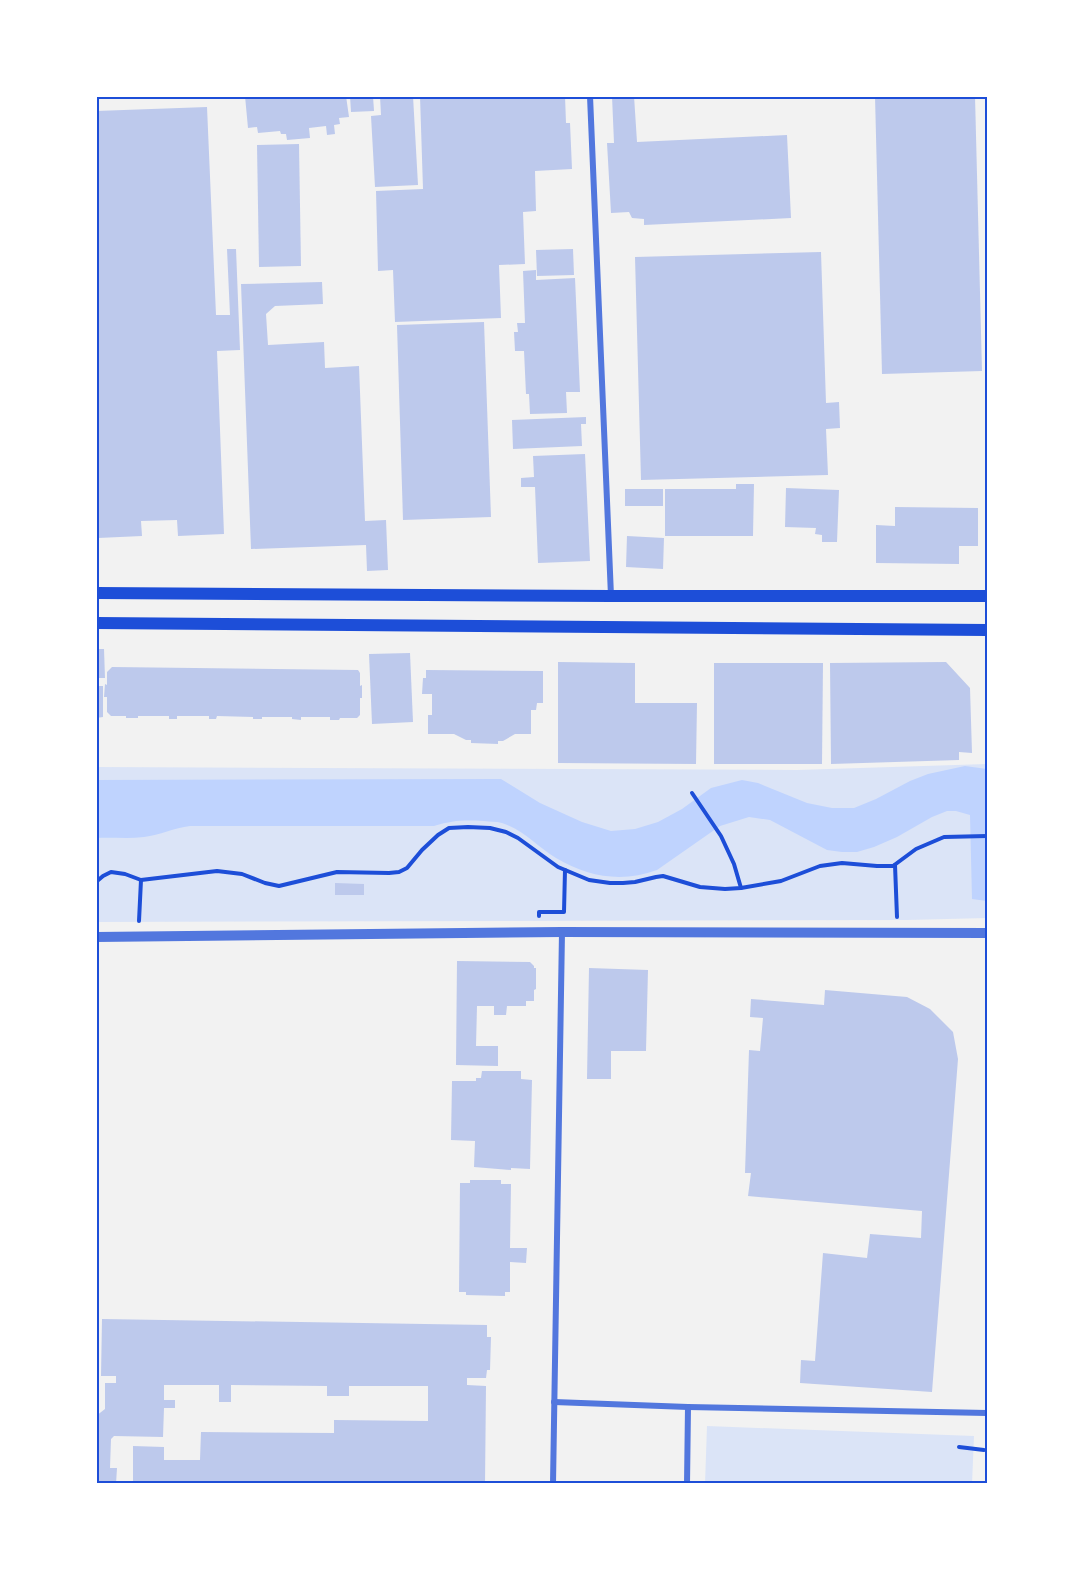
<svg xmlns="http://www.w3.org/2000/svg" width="1083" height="1580" viewBox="0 0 1083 1580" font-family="Arial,sans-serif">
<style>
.green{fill:#dbe4f7}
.water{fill:#bfd3fe}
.building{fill:#bdc9ec}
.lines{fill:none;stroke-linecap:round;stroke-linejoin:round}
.path{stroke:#1d4ed8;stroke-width:4}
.minor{stroke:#5277de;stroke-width:6}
.tertiary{stroke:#5277de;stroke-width:10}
.secondary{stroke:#1d4ed8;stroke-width:12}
.neatline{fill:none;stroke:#1d4ed8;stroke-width:2}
</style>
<rect width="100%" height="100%" fill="#f2f2f2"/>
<g class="green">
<polygon points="987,764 987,918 907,920 96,922 96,767 797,770"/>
<polygon points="707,1426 974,1436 972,1484 705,1484"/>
</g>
<path class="water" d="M965 766 987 769V901L972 899 970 815 956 811H947L932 817 897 837 874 847 857 852H842L827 850 770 820 749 817 720 826 657 870C622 883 588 877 556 858 536 846 525 831 502 823 496 821 490 822 484 821 463 820 454 820 434 826H190C174 828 160 835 144 837 128 839 112 837 96 838V780L501 779 540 803 582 822 611 831 635 829 658 822 682 809 711 788 742 780 758 783 807 803 832 808H854L876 799 910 781 928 774Z"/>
<g class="building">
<polygon points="245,96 346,96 349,117 339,118 340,124 334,125 335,134 327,135 326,126 309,128 310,138 287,140 286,134 281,134 280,131 258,133 257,127 248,128"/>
<polygon points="350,96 373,96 374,111 351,112"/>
<polygon points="380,96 413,96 418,185 375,187 371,116 381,115"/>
<polygon points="420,96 531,96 531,98 565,96 566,123 570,123 572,169 535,171 536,211 523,212 525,264 499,265 501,318 395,322 393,270 378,271 376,191 423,189"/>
<polygon points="612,96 634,96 637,142 787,135 791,218 644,225 644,219 632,218 629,212 611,213 607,143 614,143"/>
<polygon points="875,96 975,96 982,371 882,374"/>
<polygon points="207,107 216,315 230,315 227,249 236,249 240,350 217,351 224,534 178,536 177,520 141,521 142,536 98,538 96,488 96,111"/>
<polygon points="299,144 301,266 259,267 257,145"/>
<polygon points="573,249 574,275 537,276 536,250"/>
<polygon points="821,252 826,403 839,402 840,428 826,429 828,475 641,480 635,257"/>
<polygon points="536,270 536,280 575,278 580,392 566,392 567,413 530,414 529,394 526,394 524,351 515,351 514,332 518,332 517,323 525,323 523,271"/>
<polygon points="322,282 323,304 275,306 266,314 268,345 324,342 325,368 359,366 365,521 386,520 388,570 367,571 366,545 251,549 241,284"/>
<polygon points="484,322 491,517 403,520 397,325"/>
<polygon points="586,417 586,424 581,424 582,446 513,449 512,420"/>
<polygon points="585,454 590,561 538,563 535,487 521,487 521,478 534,477 533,456"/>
<polygon points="736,484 754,484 753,536 665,536 665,489 736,489"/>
<polygon points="786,488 839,490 837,542 822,542 822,535 815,534 816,528 785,527"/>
<rect x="625" y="489" width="38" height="17"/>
<polygon points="895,507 978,508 978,546 959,546 959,564 876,563 876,525 895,526"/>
<polygon points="627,536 664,538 663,569 626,567"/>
<polygon points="96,649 104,649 105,678 96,678"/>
<polygon points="410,653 413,722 372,724 369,654"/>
<polygon points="558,662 635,663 635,703 697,703 696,764 558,763"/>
<polygon points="946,662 970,688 972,753 959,752 959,760 831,764 830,663"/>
<polygon points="714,663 823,663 822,764 714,764"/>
<polygon points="112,667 358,670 360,673 360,686 362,685 362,698 360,698 360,715 357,718 340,718 339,720 330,720 330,717 301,717 301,720 292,719 292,717 262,717 262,719 253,719 253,717 217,716 216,719 209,719 209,716 177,716 177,719 169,719 169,716 138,716 138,718 126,718 126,716 111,716 107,712 107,697 104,697 105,684 107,685 107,672"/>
<polygon points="426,670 543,671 543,703 537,703 536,710 531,710 531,734 515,734 503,741 498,741 498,744 471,743 471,740 466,740 454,734 428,734 428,715 432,715 432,694 422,694 423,678 426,678"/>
<polygon points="96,686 103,686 103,717 96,718"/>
<polygon points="335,883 364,884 364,895 335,895"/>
<polygon points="457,961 530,962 534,966 534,968 536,968 536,989 534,990 534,1001 526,1001 526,1006 507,1006 506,1015 494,1015 494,1006 477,1006 476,1046 498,1046 498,1066 456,1065"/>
<polygon points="589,968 648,970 646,1051 611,1051 611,1079 587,1079"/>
<polygon points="825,990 907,997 930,1009 953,1032 958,1059 932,1392 800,1383 801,1360 815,1361 823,1253 867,1258 870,1234 921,1238 922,1211 748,1196 751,1173 745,1173 749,1050 760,1051 763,1018 750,1017 751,999 824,1005"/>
<polygon points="482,1071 521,1071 521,1079 532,1080 530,1169 511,1168 511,1170 474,1167 475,1141 451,1140 452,1081 476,1081 476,1078 481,1078"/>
<polygon points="470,1180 501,1180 501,1184 511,1184 510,1248 527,1248 526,1263 510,1262 510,1292 505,1292 505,1296 466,1295 466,1292 459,1292 460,1183 470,1183"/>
<polygon points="102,1319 487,1325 487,1337 491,1337 490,1370 487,1370 486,1378 467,1378 467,1385 486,1386 485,1484 133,1484 133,1446 164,1447 164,1460 200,1460 201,1432 334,1433 334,1420 428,1421 428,1386 349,1386 349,1396 327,1396 327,1386 231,1385 231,1402 219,1402 219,1385 164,1385 164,1400 175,1400 175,1408 164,1408 163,1437 114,1436 111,1439 110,1468 117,1468 116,1484 96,1484 96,1416 105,1409 105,1383 116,1383 116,1376 101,1376"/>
</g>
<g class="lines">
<g class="path">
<polyline points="692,793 721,836 734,864 741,888"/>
<polyline points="895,865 897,917"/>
<polyline points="96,882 103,876 111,872 125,874 141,880 217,871 242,874 265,883 279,886 337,872 389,873 399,872 407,868 422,850 438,835 449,828 468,827 490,828 506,832 518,838 558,867 589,880 610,883 623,883 635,882 656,877 663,876 700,887 725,889 741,888 781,881 820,866 842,863 877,866 893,866 916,849 944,837 987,836"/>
<polyline points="539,916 539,912 564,912 565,870"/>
<polyline points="139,921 141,880"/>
<polyline points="959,1447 984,1450"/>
</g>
<g class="minor">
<polyline points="590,96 611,596"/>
<polyline points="554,1402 688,1407 987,1413"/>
<polyline points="553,1484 562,932"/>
<polyline points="687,1484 688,1407"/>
</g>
<polyline class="tertiary" points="96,937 562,932 987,933"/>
<g class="secondary">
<polyline points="96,593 611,596 987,596"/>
<polyline points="96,623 987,630"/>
</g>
</g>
<rect width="1083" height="1580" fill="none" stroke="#ffffff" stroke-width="195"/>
<rect x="98" y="98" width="888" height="1384" class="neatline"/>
</svg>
